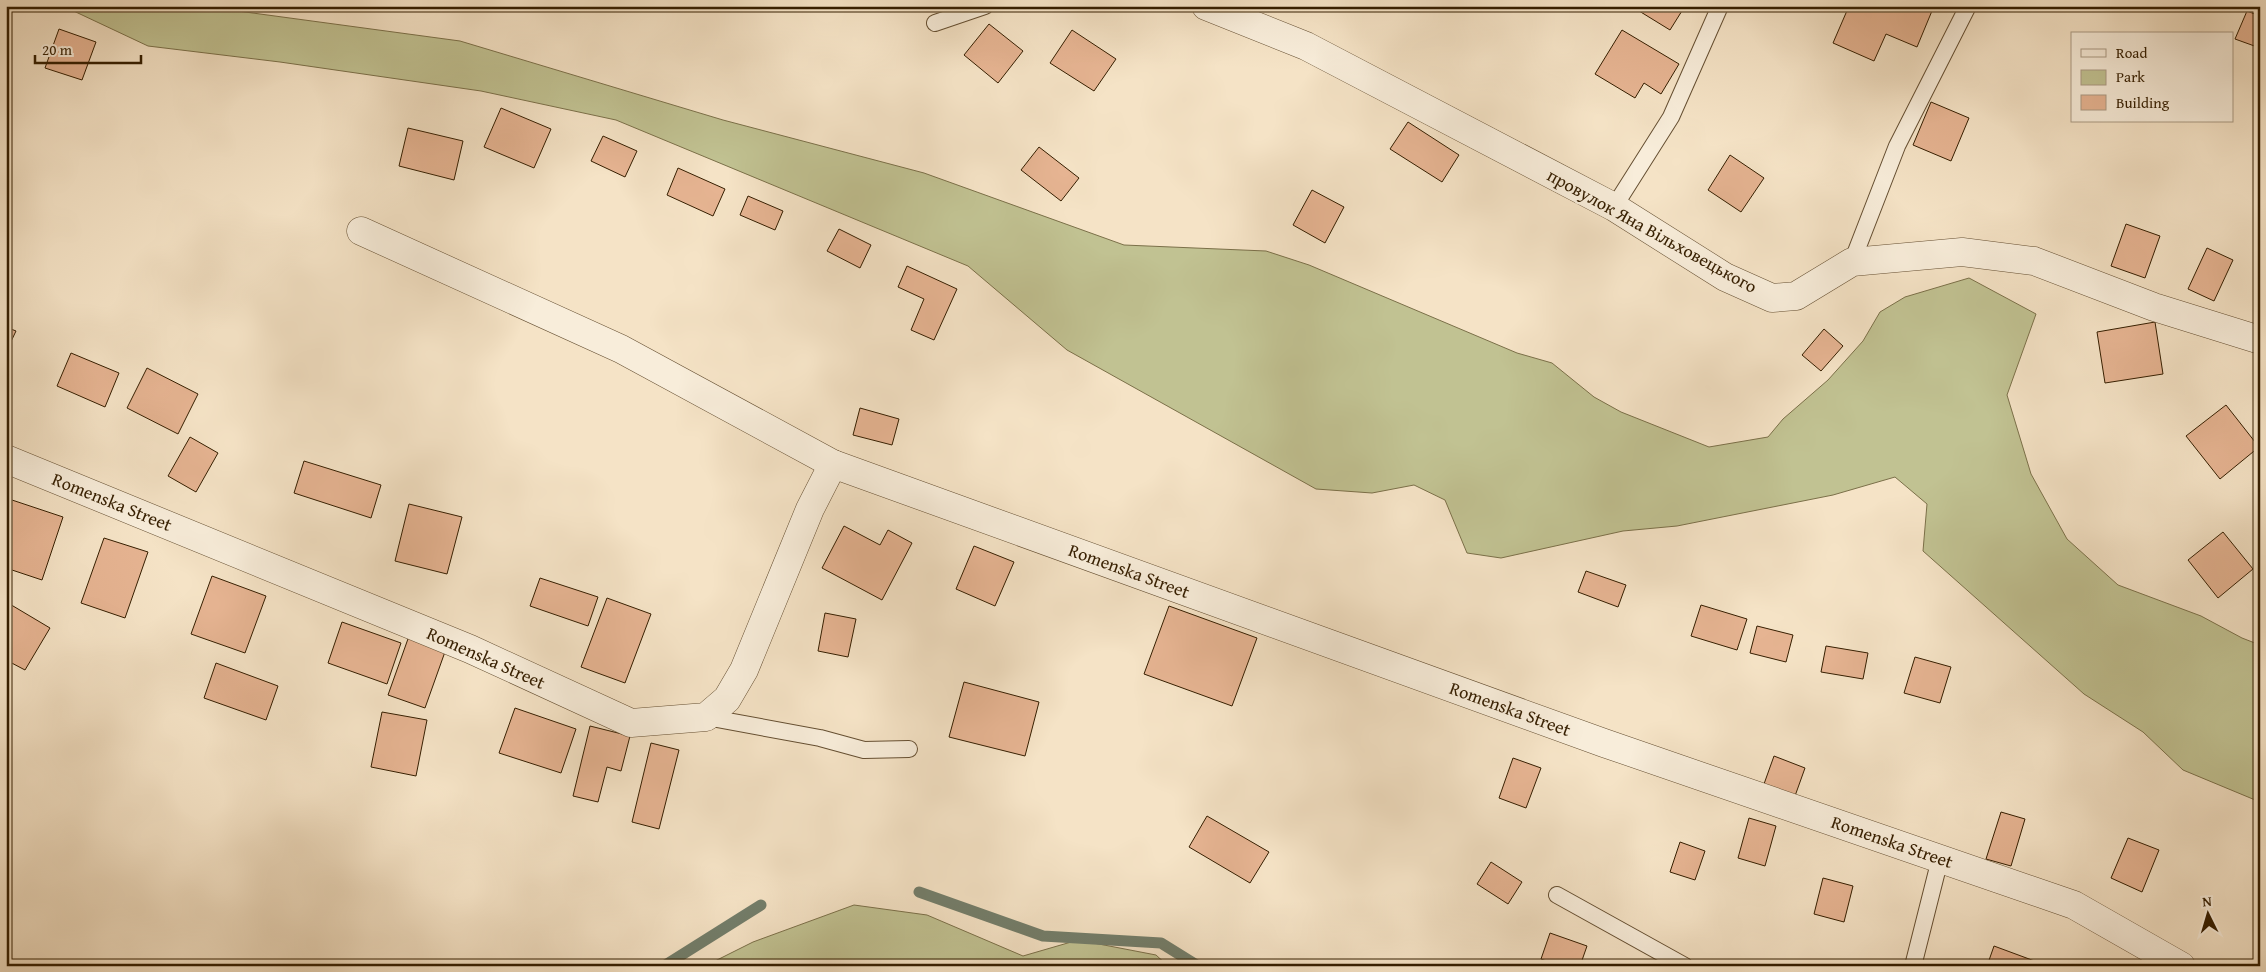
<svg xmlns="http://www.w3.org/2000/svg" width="2266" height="972" viewBox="0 0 2266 972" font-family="'Gentium Book Plus',serif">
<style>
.green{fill:#c1c292;stroke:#7b7049}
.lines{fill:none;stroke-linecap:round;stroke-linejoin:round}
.stream{stroke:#737e6b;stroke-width:11}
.building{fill:#e6b492;stroke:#351e00}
.service-casing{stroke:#654f32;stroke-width:18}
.minor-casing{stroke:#654f32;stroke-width:29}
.service{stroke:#f8edda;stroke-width:16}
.minor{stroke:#f8edda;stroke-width:28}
.labels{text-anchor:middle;stroke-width:4.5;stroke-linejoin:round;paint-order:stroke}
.street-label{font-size:18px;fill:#351e00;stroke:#f8edda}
</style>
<rect width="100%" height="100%" fill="#f5e3c6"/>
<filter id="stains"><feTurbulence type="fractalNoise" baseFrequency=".004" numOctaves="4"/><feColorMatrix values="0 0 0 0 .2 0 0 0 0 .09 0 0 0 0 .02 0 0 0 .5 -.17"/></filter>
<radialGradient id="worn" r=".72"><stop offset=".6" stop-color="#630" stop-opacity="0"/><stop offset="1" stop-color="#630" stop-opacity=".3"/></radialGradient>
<g class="green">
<polygon points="63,6 217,6 223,9 460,41 723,120 924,173 1124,245 1266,251 1309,265 1517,353 1552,363 1594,397 1621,412 1709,447 1768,437 1783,419 1828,380 1863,341 1880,312 1905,297 1969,278 2036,314 2007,395 2031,474 2067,539 2118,585 2201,616 2242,638 2260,645 2260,802 2183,770 2143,732 2084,694 1923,551 1927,504 1895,477 1833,495 1677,526 1623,531 1501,558 1467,553 1445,500 1414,485 1372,493 1316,489 1067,350 968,266 616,120 481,91 280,62 148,46"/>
<polygon points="854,905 927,915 1023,956 1078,940 1156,955 1168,966 705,966 753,942"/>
</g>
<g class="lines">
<g class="stream">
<polyline points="919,892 1043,936 1161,943 1198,966"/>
<polyline points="664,966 761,905"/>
</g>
</g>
<g class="building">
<polygon points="1631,6 1685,6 1670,30"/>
<polygon points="1849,6 1934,6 1917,47 1886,34 1874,61 1833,43"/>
<polygon points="2247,11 2260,16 2260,48 2235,39"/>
<polygon points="989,24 1023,51 998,83 964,55"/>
<polygon points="59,29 96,42 82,80 45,68"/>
<polygon points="1072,30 1116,59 1094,91 1050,63"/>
<polygon points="1622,30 1679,64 1661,94 1644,83 1635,98 1595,74"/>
<polygon points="1931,102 1969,118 1951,161 1913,145"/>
<polygon points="501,108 551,129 534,168 484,147"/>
<polygon points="1408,122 1459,155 1442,182 1390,149"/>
<polygon points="408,128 463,141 454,180 399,166"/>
<polygon points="603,136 637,151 625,177 591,161"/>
<polygon points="1039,147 1079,178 1061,201 1021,170"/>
<polygon points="1730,155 1764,178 1741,212 1708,190"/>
<polygon points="678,168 725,189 713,216 667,195"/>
<polygon points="1312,190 1344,207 1325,243 1293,225"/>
<polygon points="748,196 783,211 775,230 740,215"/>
<polygon points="2126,224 2160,236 2145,278 2111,266"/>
<polygon points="839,229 871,245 860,268 827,251"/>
<polygon points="2207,248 2233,260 2214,301 2188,289"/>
<polygon points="907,266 957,289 934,340 911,330 924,299 898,287"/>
<polygon points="2155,322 2163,374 2105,383 2097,332"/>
<polygon points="6,327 16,331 6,352"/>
<polygon points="1824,329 1843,346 1821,371 1802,355"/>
<polygon points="71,353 119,373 105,407 57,386"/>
<polygon points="147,368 198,394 178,434 127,408"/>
<polygon points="2226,405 2259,447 2220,479 2186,436"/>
<polygon points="860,408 899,419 892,445 853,435"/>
<polygon points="190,437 218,453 196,492 168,476"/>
<polygon points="304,461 381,485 371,518 294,493"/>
<polygon points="6,498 63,517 42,580 6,568"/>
<polygon points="409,504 462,517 447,574 395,561"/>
<polygon points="844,526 880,545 888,530 912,543 882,600 822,568"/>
<polygon points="2223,532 2253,569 2218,598 2188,560"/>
<polygon points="104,538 148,552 125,618 81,603"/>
<polygon points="974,546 1014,562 995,606 956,589"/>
<polygon points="1586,571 1626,585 1618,607 1578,592"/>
<polygon points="212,576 266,596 245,653 191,634"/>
<polygon points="540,578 598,597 588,626 530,606"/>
<polygon points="607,598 651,614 625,683 581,667"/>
<polygon points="8,603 50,628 25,670 6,660 6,607"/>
<polygon points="1701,605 1747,619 1737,650 1691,636"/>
<polygon points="1169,606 1257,638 1232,706 1144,674"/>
<polygon points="825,613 856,619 848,657 818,651"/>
<polygon points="342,622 401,643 387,684 328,663"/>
<polygon points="1757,626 1793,635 1786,662 1750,653"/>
<polygon points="409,636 446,649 425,708 388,695"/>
<polygon points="1826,646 1868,653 1863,679 1821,672"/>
<polygon points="1915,657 1951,667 1940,703 1904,693"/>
<polygon points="216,663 278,686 266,720 204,698"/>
<polygon points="964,682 1039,702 1025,756 949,737"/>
<polygon points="515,708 576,729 561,773 499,753"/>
<polygon points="382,712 427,720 416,776 371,767"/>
<polygon points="590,726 630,736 621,771 607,767 598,802 573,796"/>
<polygon points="651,743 679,750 659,829 632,822"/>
<polygon points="1774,756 1805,768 1795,796 1764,784"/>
<polygon points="1513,758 1541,768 1526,808 1499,798"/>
<polygon points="2001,812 2025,819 2011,866 1986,859"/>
<polygon points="1207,816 1269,852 1250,883 1189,847"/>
<polygon points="1749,818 1776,826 1765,866 1738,858"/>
<polygon points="2128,838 2159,850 2142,892 2111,878"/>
<polygon points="1680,842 1705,851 1695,880 1670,872"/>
<polygon points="1491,862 1522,882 1508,904 1477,884"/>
<polygon points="1823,878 1853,886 1844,922 1814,914"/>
<polygon points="1550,933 1587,946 1580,966 1560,966 1541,959"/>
<polygon points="1994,946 2048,966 1987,966"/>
</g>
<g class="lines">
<g class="service-casing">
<g id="service">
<polyline points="935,23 985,6"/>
<polyline points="1614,207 1671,117 1720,6"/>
<polyline points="1852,262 1897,146 1968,6"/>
<polyline points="706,717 820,738 864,750 909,749"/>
<polyline points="1557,895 1685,966"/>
<polyline points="1913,966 1940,859"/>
</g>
</g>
<g class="minor-casing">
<g id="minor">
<polyline points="1206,6 1306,46 1614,207 1725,277 1772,298 1796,296 1852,262 1962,252 2034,261 2154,307 2260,340"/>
<polyline points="361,231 621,349 833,464 1604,743 2074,905 2181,966"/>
<polyline points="6,459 470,649 631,723 706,717 727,699 744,670 810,509 833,464"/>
</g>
</g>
<use href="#service" class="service"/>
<use href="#minor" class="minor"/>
</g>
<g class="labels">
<g class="street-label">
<text transform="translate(1652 231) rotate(29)" y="6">провулок Яна Вільховецького</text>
<text transform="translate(112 502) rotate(22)" y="6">Romenska Street</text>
<text transform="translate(1129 571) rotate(20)" y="6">Romenska Street</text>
<text transform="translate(486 658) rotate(24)" y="6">Romenska Street</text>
<text transform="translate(1510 709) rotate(20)" y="6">Romenska Street</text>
<text transform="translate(1892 842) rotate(19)" y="6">Romenska Street</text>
</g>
</g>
<rect width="2266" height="972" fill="none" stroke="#f5e3c6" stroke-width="25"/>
<rect x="8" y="8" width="2251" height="957" fill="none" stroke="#351e00" stroke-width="2.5"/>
<rect x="12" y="12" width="2241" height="947" fill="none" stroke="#351e00"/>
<rect x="2071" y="32" width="162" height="90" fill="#f8edda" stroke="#aa9a83"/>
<rect x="2081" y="49" width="25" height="8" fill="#f8edda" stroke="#aa9a83"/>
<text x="2116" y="58" font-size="15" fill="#351e00">Road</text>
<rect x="2081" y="70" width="25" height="15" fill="#c1c292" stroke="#aa9a83"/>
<text x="2116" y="82" font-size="15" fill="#351e00">Park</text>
<rect x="2081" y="95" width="25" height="15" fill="#e6b492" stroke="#aa9a83"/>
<text x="2116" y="108" font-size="15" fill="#351e00">Building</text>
<g transform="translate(2208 914) rotate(355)" stroke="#f8edda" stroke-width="4" paint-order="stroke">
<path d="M0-4L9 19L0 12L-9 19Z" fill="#351e00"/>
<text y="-8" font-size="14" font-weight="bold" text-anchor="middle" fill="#351e00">N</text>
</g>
<path d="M35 55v8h106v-8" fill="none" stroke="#351e00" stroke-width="2.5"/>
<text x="42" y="55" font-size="15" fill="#351e00" stroke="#f8edda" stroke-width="4" paint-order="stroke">20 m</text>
<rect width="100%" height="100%" filter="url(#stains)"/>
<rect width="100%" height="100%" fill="url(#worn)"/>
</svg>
